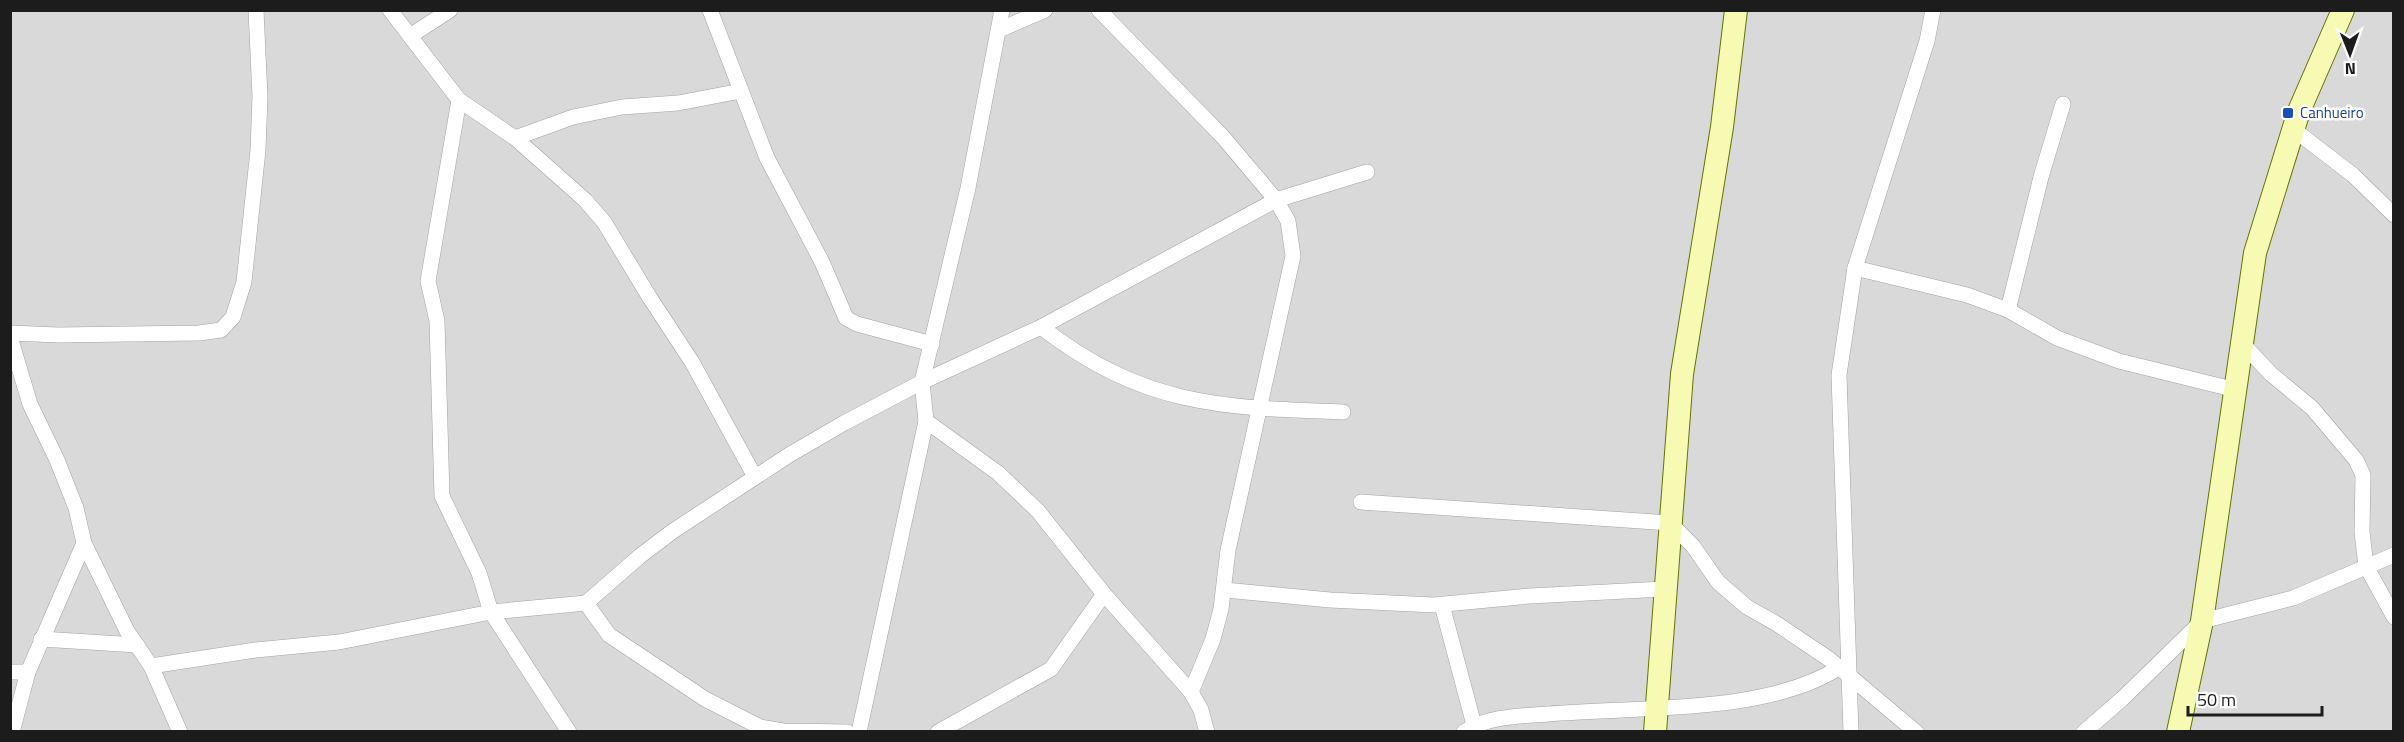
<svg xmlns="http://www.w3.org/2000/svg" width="2404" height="742" viewBox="0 0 2404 742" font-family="'Titillium Web',sans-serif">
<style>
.residential{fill:#dad9d9}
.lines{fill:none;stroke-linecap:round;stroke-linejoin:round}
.street-casing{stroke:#a3a3a3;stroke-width:16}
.secondary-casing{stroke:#667303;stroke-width:24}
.street{stroke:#fff;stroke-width:15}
.secondary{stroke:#f6fab3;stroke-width:22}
.transit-dot{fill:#1a4fb4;stroke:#fff;stroke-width:2}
.labels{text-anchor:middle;stroke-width:5;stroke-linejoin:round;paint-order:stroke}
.transit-label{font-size:15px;fill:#164399;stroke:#fff;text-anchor:start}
</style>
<rect width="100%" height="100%" fill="#eeeae1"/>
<rect class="residential" x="11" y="11" width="2382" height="720"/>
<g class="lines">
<g class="street-casing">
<g id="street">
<polyline points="390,10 459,100 515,138 585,200 604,222 650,298 692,362 755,477"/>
<polyline points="710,10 767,158 822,262 846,318 857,324 932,344"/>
<polyline points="1099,10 1223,137 1276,200 1288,221 1293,256 1228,550 1221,609 1213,639 1191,692"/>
<polyline points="999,30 1045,10"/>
<polyline points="410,36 450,10"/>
<polyline points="459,100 428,281 437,321 442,496 479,573 491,612 569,732"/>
<polyline points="2293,129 2353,175 2394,215"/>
<polyline points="515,138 573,117 622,107 678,103 741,91"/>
<polyline points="1855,268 1967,295 2008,310 2057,338 2119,361 2236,390"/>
<polyline points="2008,310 2041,177 2063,104"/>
<path d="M1041 327C1142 405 1219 408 1343 412"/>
<polyline points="10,333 58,335 199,333 221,330 233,317 244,282 258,150 260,97 256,10"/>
<polyline points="10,337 30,404 57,460 76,508 84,543 127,631 151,666 180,732"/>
<polyline points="2240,341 2271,374 2312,408 2356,460 2363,475 2362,532 2366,566 2394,617"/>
<polyline points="926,421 998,473 1038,511 1104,594 1191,692 1201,710 1207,732"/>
<polyline points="1361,502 1670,523 1693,546 1718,582 1747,607 1777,624 1829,659 1916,732"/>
<polyline points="1225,590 1330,600 1434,605 1530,596 1664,589"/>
<polyline points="586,603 609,635 705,699 760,727 783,731 847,732"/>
<polyline points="1442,605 1474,725"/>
<polyline points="41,639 137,645"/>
<polyline points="151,666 256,650 339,642 491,612 586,603 640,556 673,531 789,455 844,423 922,382 1041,327 1276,200 1367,172"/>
<polyline points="10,672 28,672"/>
<polyline points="12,732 28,672 84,543"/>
<polyline points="859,732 926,421 922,382 968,188 1002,10"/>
<polyline points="938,732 1051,669 1104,594"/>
<path d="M1464 732C1487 716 1521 716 1548 714 1636 706 1766 715 1840 667"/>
<polyline points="1851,732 1839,375 1855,268 1927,41 1933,10"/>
<polyline points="2084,732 2122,699 2202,621 2293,598 2394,555"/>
</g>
</g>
<g class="secondary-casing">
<g id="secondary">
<polyline points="1655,732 1682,374 1722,127 1736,10"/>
<polyline points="2178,732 2202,621 2255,253 2299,111 2343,10"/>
</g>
</g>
<use href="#street" class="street"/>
<use href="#secondary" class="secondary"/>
</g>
<rect class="transit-dot" x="2282" y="107" width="12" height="12" rx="3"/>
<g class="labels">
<g class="transit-label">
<text x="2300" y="118">Canhueiro</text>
</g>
</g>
<rect width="2404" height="742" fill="none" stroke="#1c1c1c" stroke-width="24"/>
<g transform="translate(2350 54) rotate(179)" stroke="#ffffff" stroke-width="4.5" paint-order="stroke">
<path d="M0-4.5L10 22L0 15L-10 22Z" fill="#1c1c1c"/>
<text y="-9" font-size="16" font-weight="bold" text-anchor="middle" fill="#1c1c1c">N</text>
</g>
<path d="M2188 706v9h134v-9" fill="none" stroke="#1c1c1c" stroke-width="3"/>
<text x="2197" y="706" font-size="18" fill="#1c1c1c" stroke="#ffffff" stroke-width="4.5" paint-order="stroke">50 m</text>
</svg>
